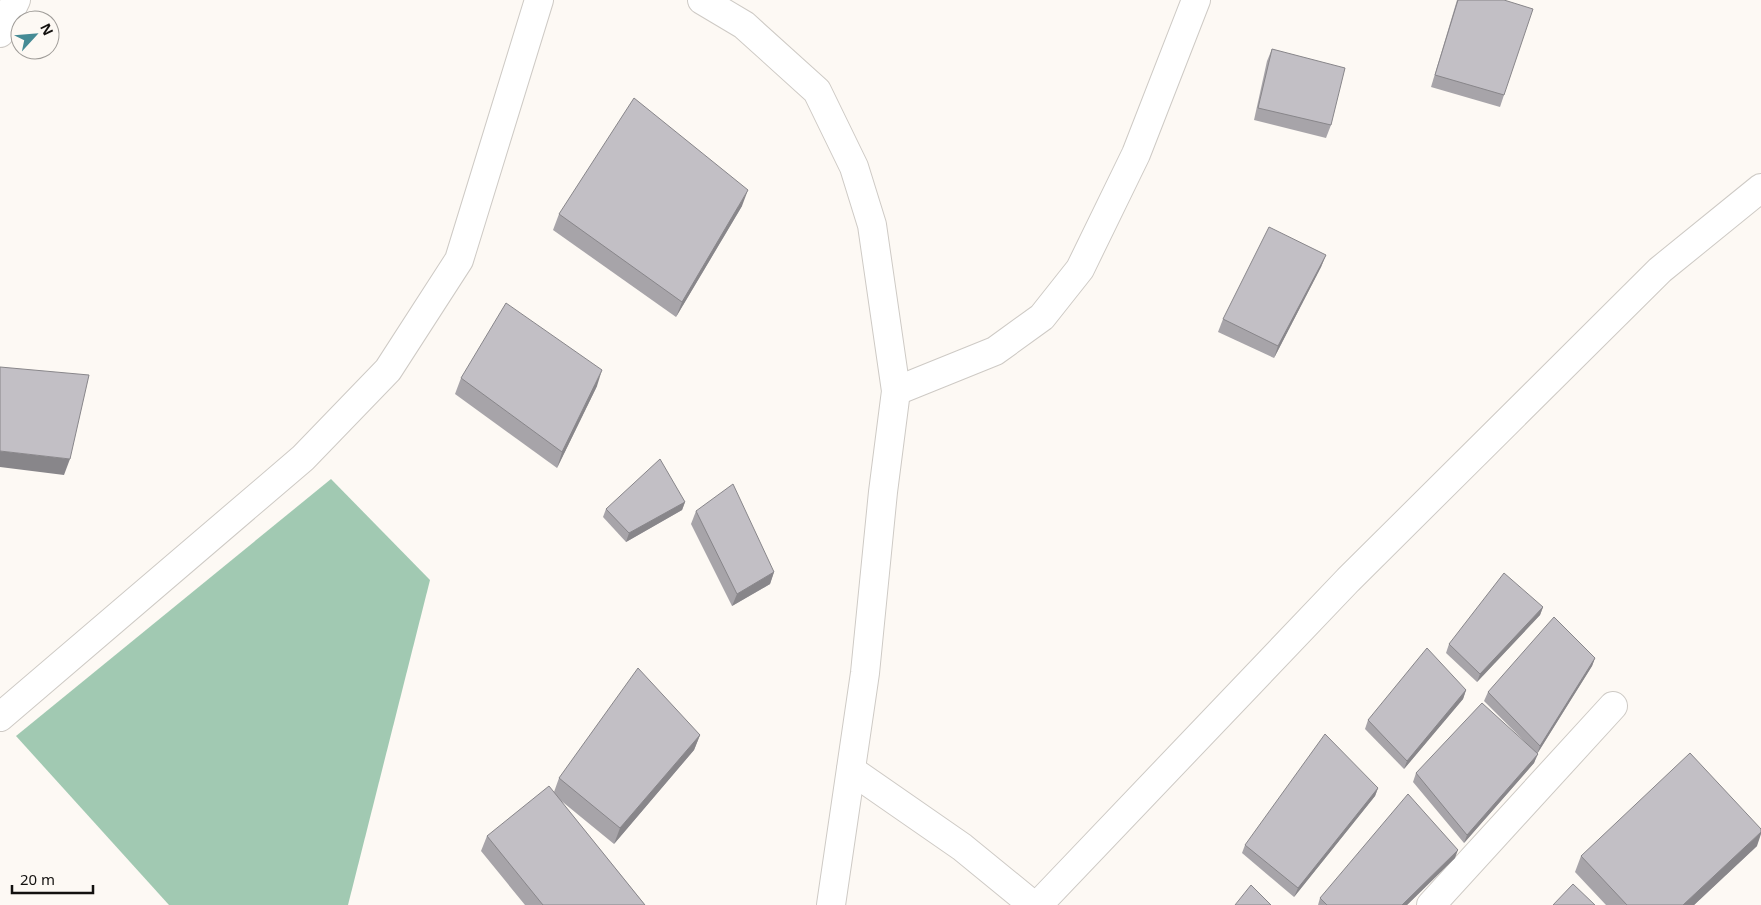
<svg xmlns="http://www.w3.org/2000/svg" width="1761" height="905" viewBox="0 0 1761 905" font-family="'Noto Sans',sans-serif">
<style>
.forest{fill:#a1c9b2}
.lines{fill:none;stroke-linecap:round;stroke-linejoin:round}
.minor-casing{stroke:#cecac5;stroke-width:30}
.tertiary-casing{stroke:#cecac5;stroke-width:30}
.minor{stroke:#fff;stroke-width:28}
.tertiary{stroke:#fff;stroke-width:28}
.wall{fill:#a7a4a9}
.shaded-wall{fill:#88868a}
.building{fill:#c2bfc5;stroke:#88868a}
</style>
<rect width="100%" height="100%" fill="#fdf9f4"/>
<polygon class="forest" points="331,479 430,580 348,905 169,905 16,736"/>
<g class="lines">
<g class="minor-casing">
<g id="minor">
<polyline points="896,391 995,351 1042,317 1080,269 1136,154 1196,0"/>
<polyline points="0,717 303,458 388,370 459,260 539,0"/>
<polyline points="851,770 962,847 1033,905"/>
<polyline points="1038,905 1348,580 1660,270 1761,188"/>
<polyline points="1431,905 1613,706"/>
</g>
</g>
<g class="tertiary-casing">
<g id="tertiary">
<polyline points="702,0 744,25 817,91 854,167 872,225 896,391 883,492 865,673 831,905"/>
<polyline points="0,33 16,0"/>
</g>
</g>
<use href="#minor" class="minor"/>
<use href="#tertiary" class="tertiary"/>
</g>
<g class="wall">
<polygon points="1457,0 1504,0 1504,95 1500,107 1431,87"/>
<polygon points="1272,49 1331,125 1326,138 1254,120 1267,61"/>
<polygon points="742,206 676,317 553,230 559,214"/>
<polygon points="1326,255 1321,267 1274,358 1218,332 1223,319"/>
<polygon points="461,378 597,386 557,468 455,394"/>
<polygon points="685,502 682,510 626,542 603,517 606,509"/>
<polygon points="696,511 774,572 770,584 732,606 691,524"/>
<polygon points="1543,607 1540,615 1477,682 1446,653 1449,644"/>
<polygon points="1595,658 1592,666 1537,754 1534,763 1464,843 1413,782 1416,773 1529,746 1484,701 1488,692"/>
<polygon points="1466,690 1463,699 1404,769 1365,729 1368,720"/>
<polygon points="700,735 694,750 614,844 559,799 645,905 525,905 481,851 487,836 554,792 559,778"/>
<polygon points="1378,788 1375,796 1294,897 1242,853 1245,845"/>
<polygon points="1757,846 1694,905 1606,905 1575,872 1581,856"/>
<polygon points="1455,858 1407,905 1318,905 1320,898"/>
</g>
<g class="shaded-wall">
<polygon points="748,190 742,206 676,317 682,302"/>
<polygon points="1326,255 1321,267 1274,358 1278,346"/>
<polygon points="602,370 597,386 557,468 562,452"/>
<polygon points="0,451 70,459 64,475 0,467"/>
<polygon points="685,502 682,510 626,542 629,533"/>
<polygon points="774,572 770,584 732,606 737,594"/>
<polygon points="1543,607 1540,615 1477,682 1480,674"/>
<polygon points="1595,658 1592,666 1537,754 1540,746"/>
<polygon points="1466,690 1463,699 1404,769 1407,761"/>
<polygon points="700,735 694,750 614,844 620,828"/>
<polygon points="1538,754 1534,763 1464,843 1467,835"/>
<polygon points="1378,788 1375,796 1294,897 1298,888"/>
<polygon points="1761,832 1761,834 1757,846 1694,905 1683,905"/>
<polygon points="1458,850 1455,858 1407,905 1402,905"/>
</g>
<g class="building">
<polygon points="1458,0 1504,0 1533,9 1504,95 1435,75"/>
<polygon points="1272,49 1345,68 1331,125 1258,108"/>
<polygon points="634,98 748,190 682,302 559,214"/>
<polygon points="1269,227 1326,255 1278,346 1223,319"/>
<polygon points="506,303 602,370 562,452 461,378"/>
<polygon points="0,367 89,375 70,459 0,451"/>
<polygon points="660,459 685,502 629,533 606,509"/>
<polygon points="733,484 774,572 737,594 696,511"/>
<polygon points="1504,573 1543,607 1480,674 1449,644"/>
<polygon points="1554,617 1595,658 1540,746 1488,692"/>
<polygon points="1427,648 1466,690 1407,761 1368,720"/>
<polygon points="638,668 700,735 620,828 559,778"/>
<polygon points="1482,703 1538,754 1467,835 1416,773"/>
<polygon points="1325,734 1378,788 1298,888 1245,845"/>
<polygon points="1690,753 1761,829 1761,832 1683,905 1627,905 1581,856"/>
<polygon points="549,786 645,905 543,905 487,836"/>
<polygon points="1408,794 1458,850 1402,905 1327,905 1320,898"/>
<polygon points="1573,884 1595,905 1553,905"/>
<polygon points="1251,885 1271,905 1235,905"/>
</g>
<g transform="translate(35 35) rotate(64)"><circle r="24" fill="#fdf9f4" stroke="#9f9c98"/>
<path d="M0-4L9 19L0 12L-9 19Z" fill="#458b95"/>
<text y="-8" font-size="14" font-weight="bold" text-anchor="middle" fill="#13110f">N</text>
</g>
<path d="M12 885v8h81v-8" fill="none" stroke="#13110f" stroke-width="2.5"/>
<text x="20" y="885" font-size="15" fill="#13110f" stroke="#fdf9f4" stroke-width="4" paint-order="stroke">20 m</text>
</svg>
